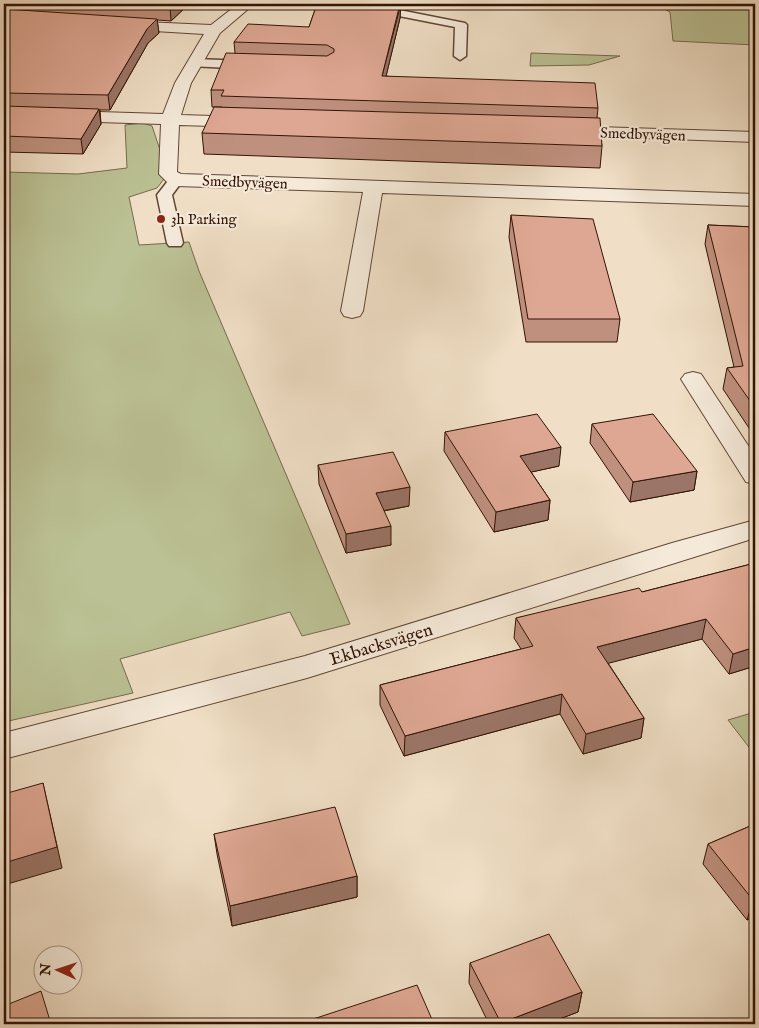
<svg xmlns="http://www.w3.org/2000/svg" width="759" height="1028" viewBox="0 0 759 1028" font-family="'IM FELL English',serif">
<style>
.green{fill:#bbc194;stroke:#776a4c}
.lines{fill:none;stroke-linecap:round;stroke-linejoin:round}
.lane-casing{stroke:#624635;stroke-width:3}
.street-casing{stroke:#624635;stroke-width:2}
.lane{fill:#f5eada;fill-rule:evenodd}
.street{fill:#f5eada;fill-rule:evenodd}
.wall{fill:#bf907e;stroke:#331305}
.shaded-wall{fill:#9b7567;stroke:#331305}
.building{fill:#dea793;stroke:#331305}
.poi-dot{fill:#8f2418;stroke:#f5eada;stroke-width:2}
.labels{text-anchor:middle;stroke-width:4.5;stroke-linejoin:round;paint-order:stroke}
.far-street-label{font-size:15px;fill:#331305;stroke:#f5eada}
.far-poi-label{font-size:15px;fill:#331305;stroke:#f5eada;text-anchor:start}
.street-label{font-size:18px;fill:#331305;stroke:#f5eada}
</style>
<rect width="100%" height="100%" fill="#f0dfc6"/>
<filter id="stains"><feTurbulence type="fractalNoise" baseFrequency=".004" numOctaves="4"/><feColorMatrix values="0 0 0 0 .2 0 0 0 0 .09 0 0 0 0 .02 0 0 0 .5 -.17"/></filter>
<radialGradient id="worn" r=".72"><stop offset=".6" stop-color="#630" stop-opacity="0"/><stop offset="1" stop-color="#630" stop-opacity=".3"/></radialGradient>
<g class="green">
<polygon points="655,4 755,4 755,45 673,41 670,12"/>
<polygon points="531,53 620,56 589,65 530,66"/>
<polygon points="143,123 152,126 168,174 157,188 129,197 139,245 189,242 199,271 350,624 302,636 290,612 120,659 133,693 4,722 4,172 78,174 127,168 125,125"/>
<polygon points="755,712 755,755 728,720"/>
</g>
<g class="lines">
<g class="lane-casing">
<g id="lane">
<polygon points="348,4 369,4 465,23 467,25 466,56 460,60 454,56 455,27 353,7"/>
<polygon points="194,59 250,61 256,65 250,69 190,66 188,63 190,60"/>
<polygon points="176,176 181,177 183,180 172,195 183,243 181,246 169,246 167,243 157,195 171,177"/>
</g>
</g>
<g class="street-casing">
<g id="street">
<polygon points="238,4 254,4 220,33 191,83 181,115 245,117 251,118 254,122 251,126 245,127 179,125 177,172 181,174 755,194 755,206 382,193 363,311 360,316 352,318 344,316 341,311 363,192 176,186 169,184 159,174 161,124 4,119 4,109 163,114 175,83 204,34 121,29 116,28 114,25 116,22 121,21 211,25"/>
<polygon points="565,126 755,132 755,142 559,135 556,131 559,127"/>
<polygon points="693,372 701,374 755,456 755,484 746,482 681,379 685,374"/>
<polygon points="755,520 755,538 307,678 4,759 4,733 305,656 672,543"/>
</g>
</g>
<use href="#lane" class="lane"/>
<use href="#street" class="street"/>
</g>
<g class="wall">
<polygon points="4,4 189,4 171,21 157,20 159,33 148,43 110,110 100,110 101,124 83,154 4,152"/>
<polygon points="317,4 404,4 403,9 400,8 400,18 386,76 598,108 597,118 602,146 600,168 204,154 202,133 222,107 212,107 211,90 235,53 234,42 309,27"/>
<polygon points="511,215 620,319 617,342 526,342 509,237"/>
<polygon points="708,225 755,227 755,437 723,389 727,368 734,367 705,244"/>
<polygon points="592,424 697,471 694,490 630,502 590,443"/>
<polygon points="445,432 559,466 531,472 550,500 548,520 494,532 444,451"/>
<polygon points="318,465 409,506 384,511 391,545 346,553 319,484"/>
<polygon points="755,563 755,666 729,674 702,639 608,663 644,718 641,738 583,754 560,714 404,756 380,705 380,685 521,649 514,638 516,618 642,592"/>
<polygon points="755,824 755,916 747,920 703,864 708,844"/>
<polygon points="214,834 357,876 357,897 232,926 217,854"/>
<polygon points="470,963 582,992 578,1012 546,1024 489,1024 469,983"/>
</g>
<g class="shaded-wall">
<polygon points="174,4 189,4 171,21 170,7"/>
<polygon points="401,4 400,18 382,93 382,76"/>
<polygon points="157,19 159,33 148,43 110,110 108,95 147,29"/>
<polygon points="99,109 101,124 83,154 81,139"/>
<polygon points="561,447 559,466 518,475 520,456"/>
<polygon points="697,471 694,490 630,502 633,482"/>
<polygon points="410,487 409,506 376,512 376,493"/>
<polygon points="550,500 548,520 494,532 496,512"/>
<polygon points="391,526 391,545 346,553 346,534"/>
<polygon points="706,619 702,639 594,667 597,647"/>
<polygon points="755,647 755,666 729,674 733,654"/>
<polygon points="562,694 560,714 404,756 405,736"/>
<polygon points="644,718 641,738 583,754 586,734"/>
<polygon points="43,783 62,868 4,885 4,863"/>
<polygon points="357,876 357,897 232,926 230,906"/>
<polygon points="755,899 755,916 747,920 753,900"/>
<polygon points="582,992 578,1012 546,1024 501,1024 501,1023"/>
</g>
<g class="building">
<polygon points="103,4 174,4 170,7"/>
<polygon points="317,4 400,4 382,76 595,83 598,108 221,96 224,90 211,90 226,53 327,56 334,52 334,49 327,45 234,42 248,24 309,27"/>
<polygon points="4,9 157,19 147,29 108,95 4,93"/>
<polygon points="4,106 99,109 81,139 4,136"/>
<polygon points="214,107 600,118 602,146 202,133"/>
<polygon points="511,215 593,219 620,319 528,319"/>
<polygon points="708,225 755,227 755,408 727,368 743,366"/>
<polygon points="537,414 561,447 520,456 550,500 496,512 445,432"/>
<polygon points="653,414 697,471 633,482 592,424"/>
<polygon points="393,452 410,487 376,493 391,526 346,534 318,465"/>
<polygon points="755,563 755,647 733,654 706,619 597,647 644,718 586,734 562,694 405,736 380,685 533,646 516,618 639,588 642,592"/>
<polygon points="43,783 57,847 4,863 4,794"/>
<polygon points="335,807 357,876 230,906 214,834"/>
<polygon points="755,824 755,899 753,900 708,844"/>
<polygon points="549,934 582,992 501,1023 470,963"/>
<polygon points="417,985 434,1024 298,1024"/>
<polygon points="41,991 51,1024 4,1024 4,1006"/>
</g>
<circle class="poi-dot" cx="161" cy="219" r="5"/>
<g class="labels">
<g class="far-street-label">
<text transform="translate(643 134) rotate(2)" y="5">Smedbyvägen</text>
<text transform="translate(245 182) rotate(2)" y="5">Smedbyvägen</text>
</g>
<g class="far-poi-label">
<text x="171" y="224">3h Parking</text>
</g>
<g class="street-label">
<text transform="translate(381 644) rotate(-17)" y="6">Ekbacksvägen</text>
</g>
</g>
<rect width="759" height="1028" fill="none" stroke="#f0dfc6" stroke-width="20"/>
<rect x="5" y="5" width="749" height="1018" fill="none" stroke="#331305" stroke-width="2.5"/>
<rect x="10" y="10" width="739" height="1008" fill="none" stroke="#331305"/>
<g transform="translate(58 970) rotate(273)"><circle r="24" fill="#f5eada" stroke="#a79485"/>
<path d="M0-4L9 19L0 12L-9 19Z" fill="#8f2418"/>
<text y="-8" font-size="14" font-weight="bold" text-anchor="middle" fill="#331305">N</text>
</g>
<rect width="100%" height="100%" filter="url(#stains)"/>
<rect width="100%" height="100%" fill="url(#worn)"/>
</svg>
